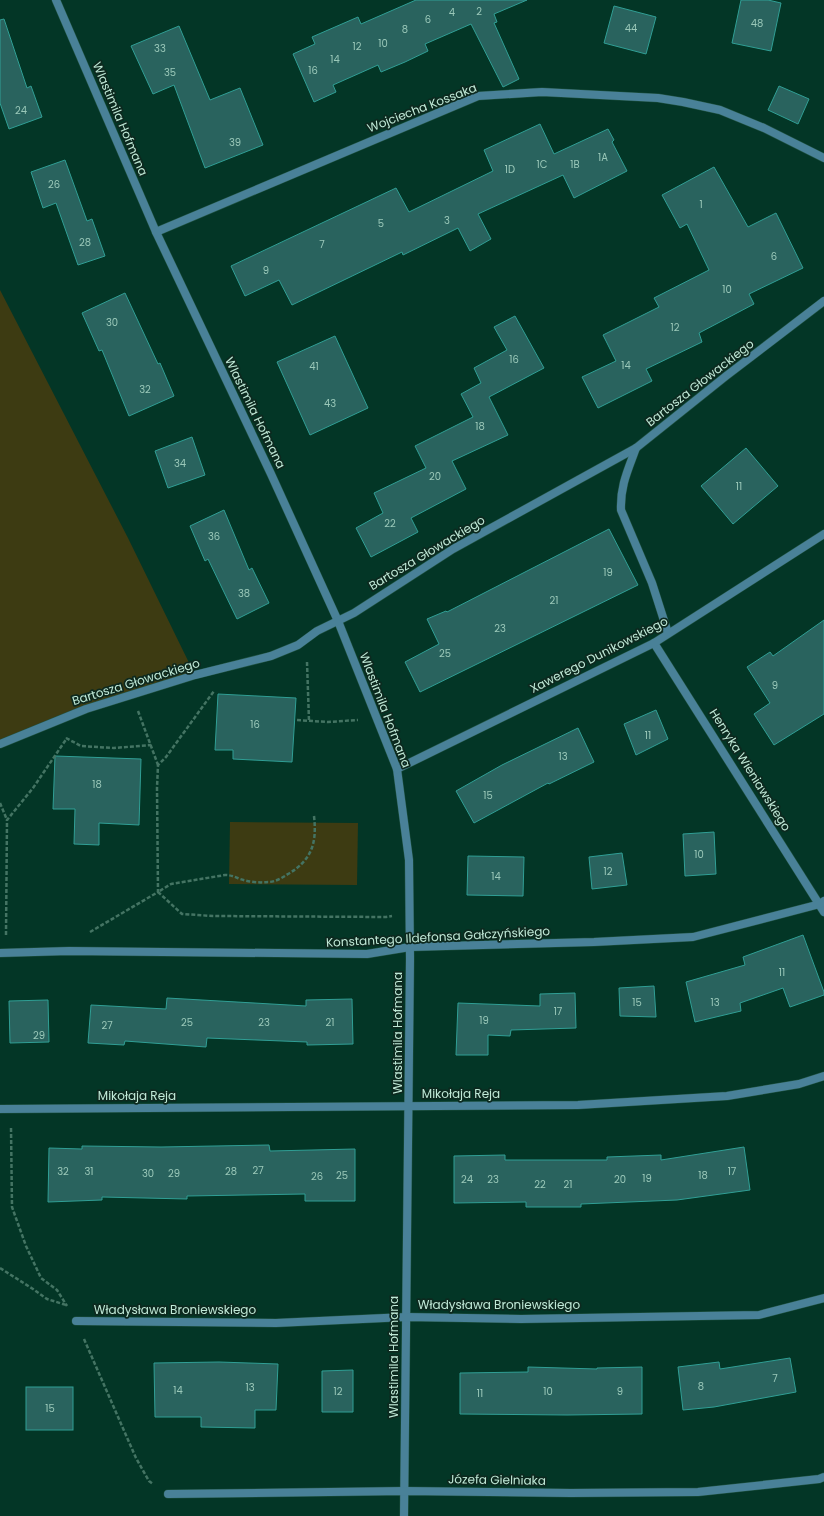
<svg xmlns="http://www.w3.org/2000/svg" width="824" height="1516" viewBox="0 0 824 1516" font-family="Poppins,sans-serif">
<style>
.green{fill:#3d3b12}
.building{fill:#29635e;stroke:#309f95}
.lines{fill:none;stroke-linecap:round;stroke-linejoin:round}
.service-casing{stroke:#215342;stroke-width:9}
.minor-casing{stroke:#215342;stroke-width:9}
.path{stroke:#447463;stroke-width:2.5;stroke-dasharray:4 2;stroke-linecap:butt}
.service{stroke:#498198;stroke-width:8}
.minor{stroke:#498198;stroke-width:8}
.labels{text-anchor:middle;stroke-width:3.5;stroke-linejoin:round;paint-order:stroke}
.number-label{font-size:10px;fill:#9ac8b9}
.street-label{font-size:12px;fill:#c0e9d7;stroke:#0d291f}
</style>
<rect width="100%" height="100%" fill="#033626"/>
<g class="green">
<polygon points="0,290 128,538 195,675 86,709 0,744"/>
<polygon points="230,822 358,823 357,885 229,884"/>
</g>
<g class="building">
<polygon points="416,0 527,0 494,14 497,22 494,23 519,79 503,87 471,24 425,44 428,51 405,62 381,72 378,65 333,85 336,92 314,102 293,54 315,44 312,37 358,17 361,24"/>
<polygon points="741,0 768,0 781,3 771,51 732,43"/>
<polygon points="614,6 656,17 646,54 604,43"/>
<polygon points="4,19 27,88 31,86 42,117 9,129 0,103 0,20"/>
<polygon points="179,26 210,100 240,88 263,145 205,168 174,85 153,94 131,46"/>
<polygon points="779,86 809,99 798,124 768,110"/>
<polygon points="540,124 554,154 608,129 614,140 612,142 627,171 574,198 563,175 478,214 491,239 470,251 458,228 403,255 402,252 292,305 279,280 245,296 231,266 396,188 409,212 493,171 484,150"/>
<polygon points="65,160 87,221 92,219 105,256 78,265 56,203 43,208 31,172"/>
<polygon points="714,167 748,227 776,213 803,268 749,294 754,304 699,333 702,342 646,369 652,381 598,408 582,377 616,361 603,335 659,307 654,298 709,270 687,224 680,228 662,195"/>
<polygon points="125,293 158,364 160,363 174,396 129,416 102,350 99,351 82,313"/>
<polygon points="515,316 544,368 489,397 508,435 452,461 466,489 411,518 418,532 371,557 356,528 383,513 374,493 426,468 415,446 473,417 461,394 481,383 474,368 507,350 494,327"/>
<polygon points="335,336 368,408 310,435 277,362"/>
<polygon points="192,437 205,475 168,488 155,451"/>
<polygon points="746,448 778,486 733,524 701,486"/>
<polygon points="224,510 249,570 252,568 269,603 237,619 208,559 205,561 190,526"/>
<polygon points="609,529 638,585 420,692 405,662 439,644 427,619 446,611 447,612"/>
<polygon points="824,620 824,714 774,745 754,714 770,703 747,667 770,652 773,656"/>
<polygon points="218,694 296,698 292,762 233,759 233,750 215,750"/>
<polygon points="656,710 668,739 636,755 624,724"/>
<polygon points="578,728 594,762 549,784 548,783 474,823 456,791 502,765"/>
<polygon points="55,756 141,759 139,825 99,823 99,845 74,844 75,809 53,809"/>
<polygon points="714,832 716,874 685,876 683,834"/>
<polygon points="622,853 627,885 592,889 589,857"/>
<polygon points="468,856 524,857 523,896 467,895"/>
<polygon points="803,935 824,992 824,995 790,1007 783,988 740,1003 741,1011 695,1022 686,982 745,965 743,957"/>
<polygon points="654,986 656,1017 620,1016 619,988"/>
<polygon points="575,993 576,1028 511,1030 510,1036 488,1035 488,1055 456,1055 458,1003 540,1006 540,994"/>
<polygon points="167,998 306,1006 306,1000 352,999 353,1044 307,1045 307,1042 207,1038 206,1047 125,1041 124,1045 88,1043 91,1005 166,1009"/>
<polygon points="48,1000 49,1042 10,1043 9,1001"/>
<polygon points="269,1145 270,1151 355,1149 355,1201 305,1201 305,1194 187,1196 187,1199 102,1197 102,1200 48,1202 49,1148 82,1149 82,1146 161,1147"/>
<polygon points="744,1147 750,1190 677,1200 581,1204 581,1207 526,1207 526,1202 454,1203 454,1156 505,1155 505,1160 607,1160 607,1157 661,1155 661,1160"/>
<polygon points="790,1358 796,1392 714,1407 683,1410 678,1367 719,1362 720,1369"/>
<polygon points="219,1362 278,1364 276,1410 255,1410 255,1428 201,1427 201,1417 155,1417 154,1363"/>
<polygon points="528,1367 597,1369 597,1368 642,1367 642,1414 567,1415 460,1414 460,1373 528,1372"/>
<polygon points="353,1370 353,1412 322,1412 322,1371"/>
<rect x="26" y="1387" width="47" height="43"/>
</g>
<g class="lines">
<g class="service-casing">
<path id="service" d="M636 448C628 470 620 486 621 510L652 583 668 633"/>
</g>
<g class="minor-casing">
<g id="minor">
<polyline points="56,0 156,232 271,474 338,621 397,769 409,860 410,959 404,1516"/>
<polyline points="156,232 478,96 542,92 658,98 683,102 720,110 764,128 824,158"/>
<polyline points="654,643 824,912"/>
<polyline points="0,744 86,709 195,675 271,656 298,645 317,631 354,613 453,549 636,448 726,376 824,301"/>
<polyline points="397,769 654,643 824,534"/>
<polyline points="0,953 69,951 367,954 410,947 594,942 693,937 820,904 824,901"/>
<polyline points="0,1109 578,1105 727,1096 799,1084 824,1076"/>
<polyline points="76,1321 276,1323 406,1317 521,1319 759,1315 824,1298"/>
<polyline points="168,1494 405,1491 571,1493 698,1492 819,1479 824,1477"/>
</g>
</g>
<g class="path">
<polyline points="307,662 309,721"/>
<polyline points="138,711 158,765"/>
<polyline points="297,720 328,722 358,720"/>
<polyline points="66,738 81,746 114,748 151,745"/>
<polyline points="0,803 7,820"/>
<path d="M314 816C317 843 312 860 288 874 282 878 275 882 268 882 259 883 249 882 240 879 235 877 231 875 225 875L171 884 158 892 182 914 213 916 386 917 392 916"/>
<polyline points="90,932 158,892 157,788 158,765 166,757 214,691"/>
<polyline points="6,935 7,820 33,788 67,738"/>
<polyline points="11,1128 12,1207 26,1246 41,1278 57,1290 67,1306"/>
<polyline points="0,1268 33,1289 47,1299 66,1305"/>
<polyline points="84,1339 136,1458 149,1481 153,1484"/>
</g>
<use href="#service" class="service"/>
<use href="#minor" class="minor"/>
</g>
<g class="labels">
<g class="number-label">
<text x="479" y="15">2</text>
<text x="452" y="16">4</text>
<text x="428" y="23">6</text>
<text x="757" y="27">48</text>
<text x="631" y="32">44</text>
<text x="405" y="33">8</text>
<text x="383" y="47">10</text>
<text x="357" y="50">12</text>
<text x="160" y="52">33</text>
<text x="335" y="63">14</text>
<text x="313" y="74">16</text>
<text x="170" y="76">35</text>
<text x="21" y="114">24</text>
<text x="235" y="146">39</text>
<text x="603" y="161">1A</text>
<text x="542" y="168">1C</text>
<text x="575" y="168">1B</text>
<text x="510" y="173">1D</text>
<text x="54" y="188">26</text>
<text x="701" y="208">1</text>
<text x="447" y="224">3</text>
<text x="381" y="227">5</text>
<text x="85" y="246">28</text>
<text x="322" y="248">7</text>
<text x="774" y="260">6</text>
<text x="266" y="274">9</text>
<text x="727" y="293">10</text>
<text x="112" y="326">30</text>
<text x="675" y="331">12</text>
<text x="514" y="363">16</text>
<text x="626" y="369">14</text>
<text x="314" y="370">41</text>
<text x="145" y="393">32</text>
<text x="330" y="407">43</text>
<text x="480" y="430">18</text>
<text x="180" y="467">34</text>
<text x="435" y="480">20</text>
<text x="739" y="490">11</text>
<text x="390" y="527">22</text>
<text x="214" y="540">36</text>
<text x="608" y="576">19</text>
<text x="244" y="597">38</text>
<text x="554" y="604">21</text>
<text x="500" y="632">23</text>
<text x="445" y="657">25</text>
<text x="775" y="689">9</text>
<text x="255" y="728">16</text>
<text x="648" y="739">11</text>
<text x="563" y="760">13</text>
<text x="97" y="788">18</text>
<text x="488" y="799">15</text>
<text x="699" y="858">10</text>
<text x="608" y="875">12</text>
<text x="496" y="880">14</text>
<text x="782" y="976">11</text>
<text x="637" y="1006">15</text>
<text x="715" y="1006">13</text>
<text x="558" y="1015">17</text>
<text x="484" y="1024">19</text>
<text x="187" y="1026">25</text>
<text x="264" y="1026">23</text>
<text x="330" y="1026">21</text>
<text x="107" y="1029">27</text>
<text x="39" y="1039">29</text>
<text x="258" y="1174">27</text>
<text x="63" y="1175">32</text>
<text x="89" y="1175">31</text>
<text x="231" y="1175">28</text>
<text x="732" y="1175">17</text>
<text x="148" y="1177">30</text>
<text x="174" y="1177">29</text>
<text x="342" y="1179">25</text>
<text x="703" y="1179">18</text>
<text x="317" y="1180">26</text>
<text x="647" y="1182">19</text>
<text x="467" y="1183">24</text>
<text x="493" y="1183">23</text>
<text x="620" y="1183">20</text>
<text x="540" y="1188">22</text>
<text x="568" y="1188">21</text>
<text x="775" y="1382">7</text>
<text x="701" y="1390">8</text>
<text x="250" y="1391">13</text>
<text x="178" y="1394">14</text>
<text x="338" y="1395">12</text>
<text x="548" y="1395">10</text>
<text x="620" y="1395">9</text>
<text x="480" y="1397">11</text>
<text x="50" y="1412">15</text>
</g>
<g class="street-label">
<text transform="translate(422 108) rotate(-21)" y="4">Wojciecha Kossaka</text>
<text transform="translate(120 119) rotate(67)" y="4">Wlastimila Hofmana</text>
<text transform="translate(700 383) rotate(-38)" y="4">Bartosza Głowackiego</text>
<text transform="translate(255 413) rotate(64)" y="4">Wlastimila Hofmana</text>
<text transform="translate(427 553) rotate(-31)" y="4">Bartosza Głowackiego</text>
<text transform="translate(599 655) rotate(-27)" y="4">Xawerego Dunikowskiego</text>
<text transform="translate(136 682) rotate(-17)" y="4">Bartosza Głowackiego</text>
<text transform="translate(385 710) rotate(69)" y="4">Wlastimila Hofmana</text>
<text transform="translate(750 770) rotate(58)" y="4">Henryka Wieniawskiego</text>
<text transform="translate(438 937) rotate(-3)" y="4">Konstantego Ildefonsa Gałczyńskiego</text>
<text transform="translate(398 1033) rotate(-90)" y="4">Wlastimila Hofmana</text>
<text x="461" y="1098">Mikołaja Reja</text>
<text x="137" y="1100">Mikołaja Reja</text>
<text x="499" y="1309">Władysława Broniewskiego</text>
<text x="175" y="1314">Władysława Broniewskiego</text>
<text transform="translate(394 1357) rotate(-90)" y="4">Wlastimila Hofmana</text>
<text transform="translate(497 1480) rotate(1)" y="4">Józefa Gielniaka</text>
</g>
</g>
</svg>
